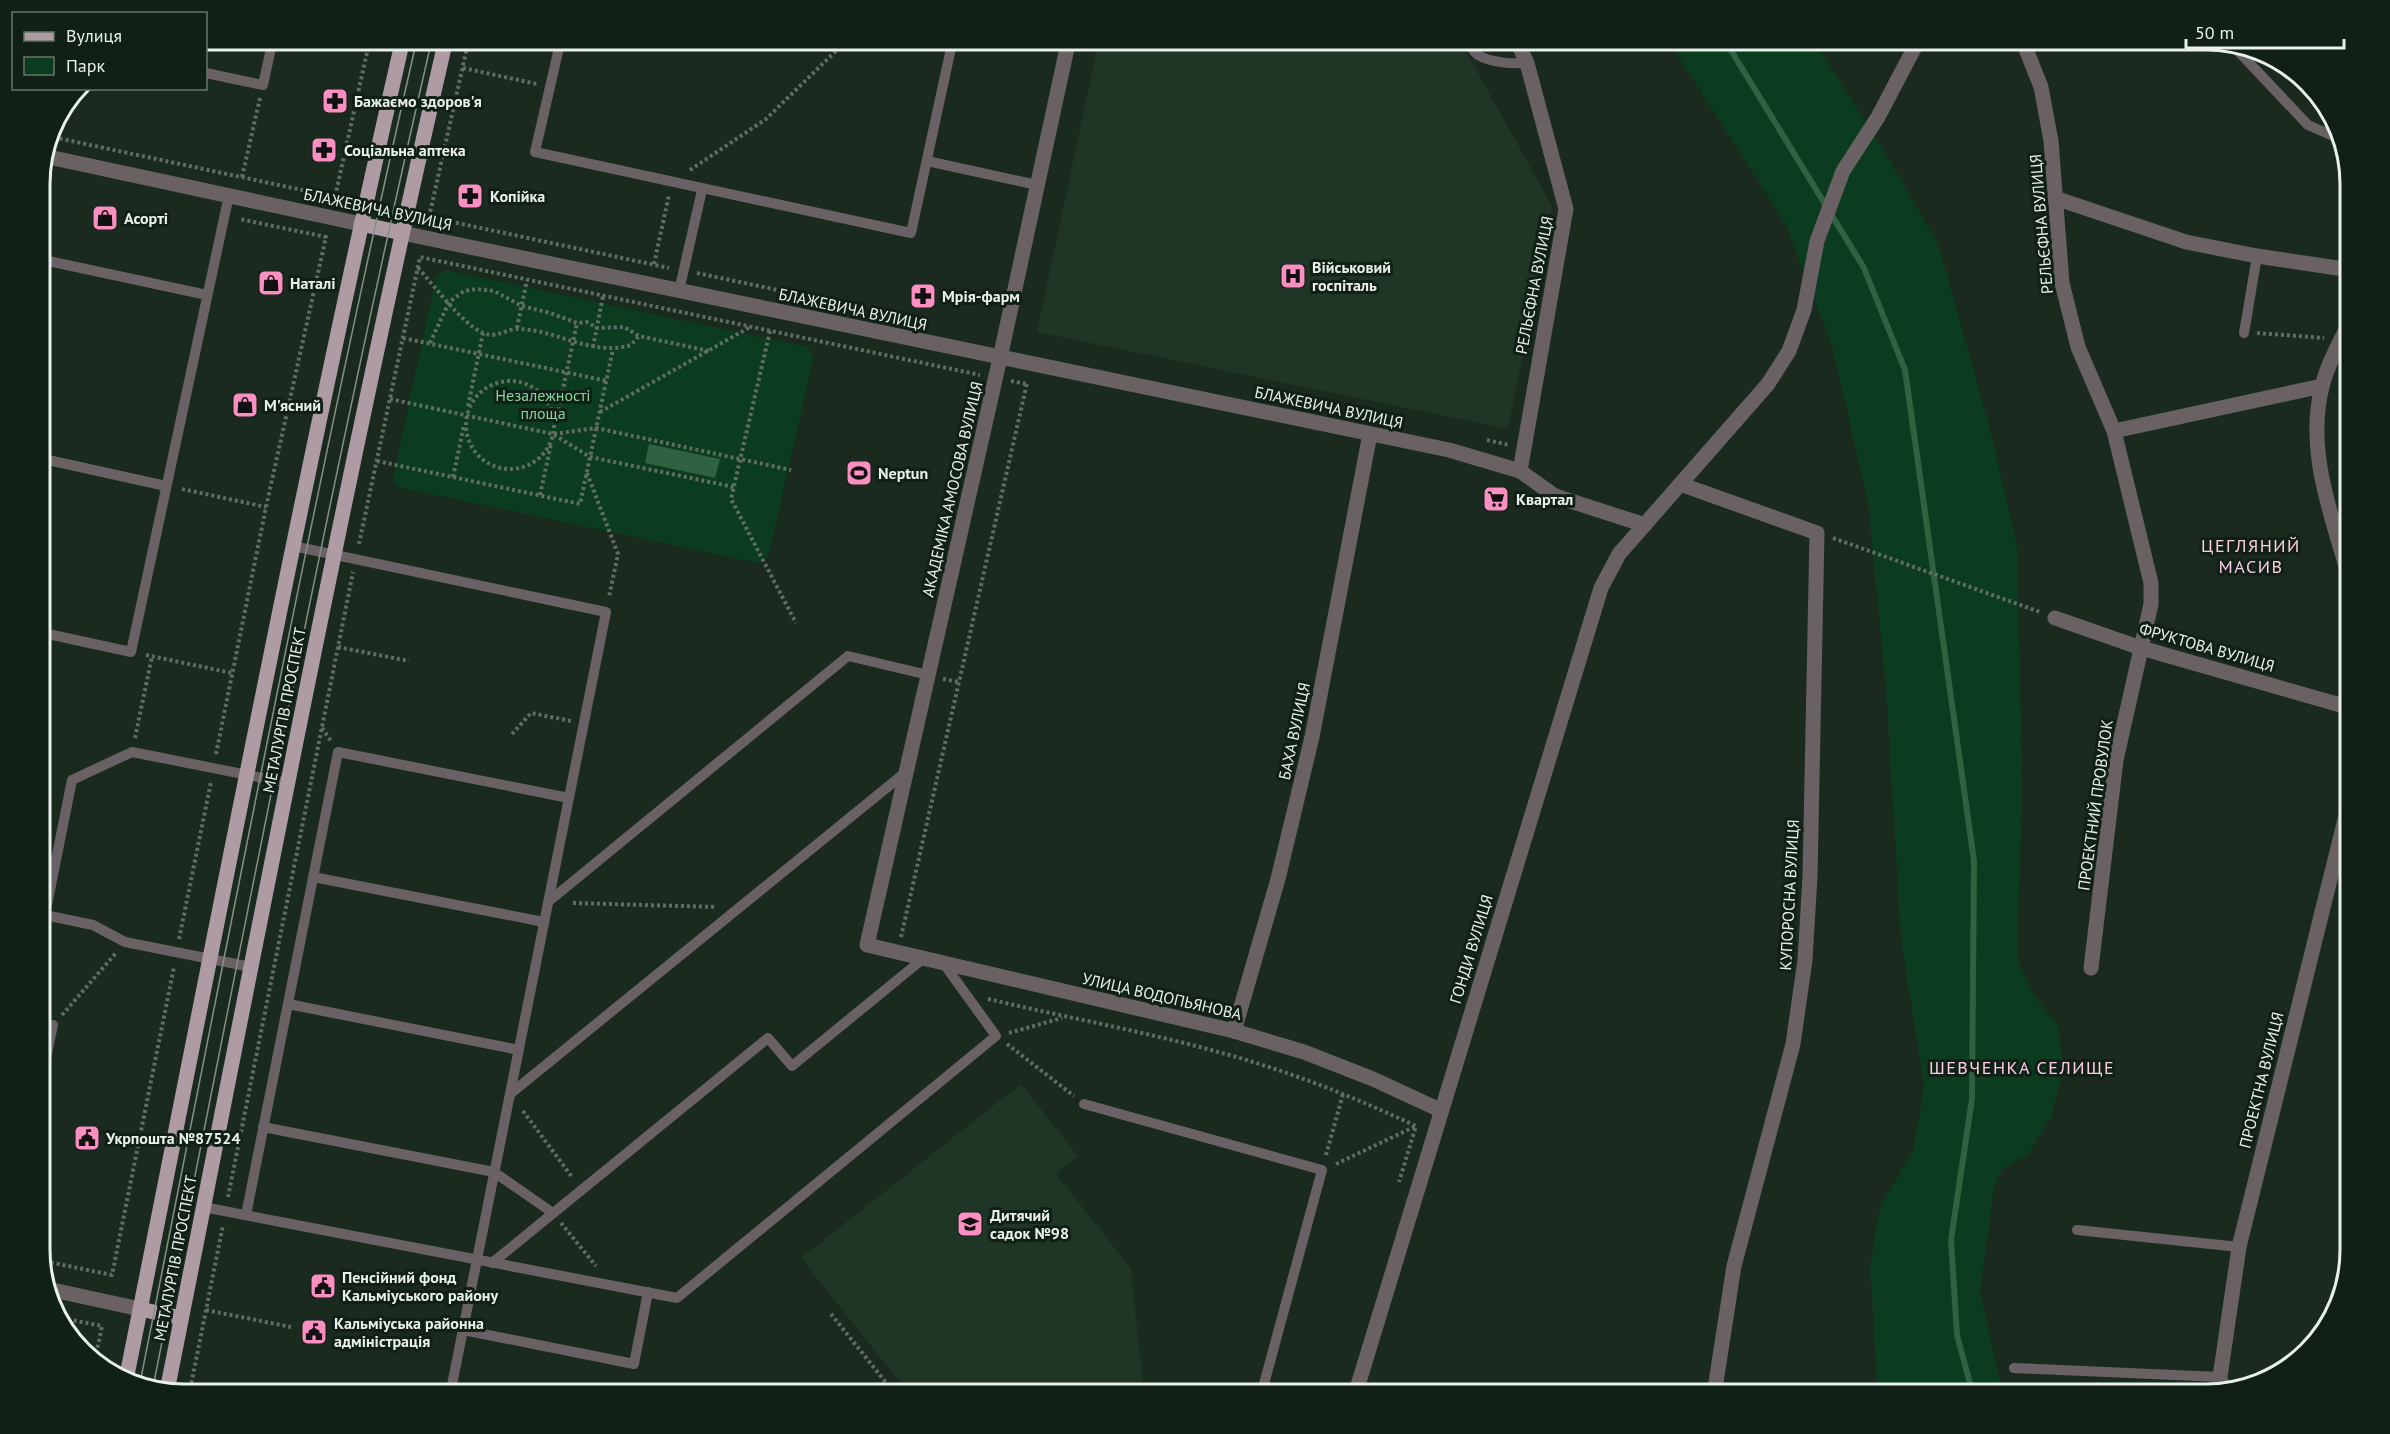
<svg xmlns="http://www.w3.org/2000/svg" width="2390" height="1434" viewBox="0 0 2390 1434" font-family="'PT Sans',sans-serif">
<style>
.built{fill:#1f3526}
.green{fill:#0b3c1f}
.water{fill:#306140}
.lines{fill:none;stroke-linecap:round;stroke-linejoin:round}
.stream{stroke:#306140;stroke-width:6}
.path{stroke:#5f6d63;stroke-width:4;stroke-dasharray:3 3;stroke-linecap:butt}
.service{stroke:#6a6164;stroke-width:10}
.minor{stroke:#6a6164;stroke-width:15}
.primary{stroke:#af9ba3;stroke-width:15}
.tram{stroke:#849187;stroke-width:1.5}
.labels{text-anchor:middle;stroke-width:6;stroke-linejoin:round;paint-order:stroke}
.poi-label{font-size:16px;font-weight:bold;fill:#e7f1e9;stroke:#112016;text-anchor:start}
.street-label{font-size:16px;fill:#e7f1e9;stroke:#112016}
.park-label{font-size:16px;fill:#88d29e;stroke:#112016}
.neighbourhood-label{font-size:18px;letter-spacing:1.5px;fill:#fccce0;stroke:#112016}
.rim{fill:none;stroke:#e7f1e9;stroke-width:3}
</style>
<rect width="100%" height="100%" fill="#1a2a1f"/>
<g class="built">
<polygon points="1099,39 1459,39 1552,206 1508,429 1037,332"/>
<polygon points="1021,1084 1078,1156 1056,1174 1131,1268 1144,1395 910,1395 801,1258"/>
</g>
<g class="green">
<polygon points="1667,39 1813,39 1891,162 1939,246 1991,433 2017,546 2022,787 2017,959 2033,994 2058,1026 2063,1067 2052,1115 2028,1154 2002,1170 1994,1186 1980,1292 2003,1395 1878,1395 1870,1266 1880,1207 1914,1148 1924,1086 1901,938 1886,689 1868,502 1832,346 1785,223"/>
<polygon points="445,270 808,347 814,356 768,557 758,563 398,487 393,479 436,276"/>
</g>
<polygon class="water" points="649,444 720,459 715,478 645,463"/>
<g class="lines">
<polyline class="stream" points="1724,39 1864,268 1905,370 1974,861 1972,1099 1951,1240 1957,1335 1973,1395"/>
<g class="path">
<polyline points="469,39 429,217 669,268"/>
<polyline points="841,47 871,39"/>
<polyline points="463,68 537,84"/>
<polyline points="48,136 335,197 370,39"/>
<polyline points="690,170 766,119 840,47 843,39"/>
<polyline points="242,177 260,98"/>
<polyline points="654,264 669,195"/>
<path d="M418 268C435 286 461 323 483 333 497 339 507 328 519 329 558 330 592 357 631 345L639 336"/>
<polyline points="697,273 825,300"/>
<polyline points="517,328 527,280"/>
<polyline points="770,331 731,499 796,623"/>
<polyline points="2257,333 2324,338"/>
<polyline points="403,338 607,381"/>
<polyline points="430,343 449,302 464,291 477,289 494,291 522,306 550,313 577,323 587,322 597,328 624,327 639,336 709,351"/>
<polyline points="593,347 603,296"/>
<circle cx="510" cy="425" r="44"/>
<polyline points="1011,381 1027,384"/>
<polyline points="390,399 553,434 590,457 734,487"/>
<polyline points="468,406 483,333"/>
<polyline points="600,412 750,327"/>
<polyline points="556,422 577,323"/>
<polyline points="554,434 596,428 791,470"/>
<polyline points="1487,440 1509,445"/>
<polyline points="377,461 580,504 613,349"/>
<polyline points="587,473 618,554 609,597"/>
<polyline points="453,477 464,425"/>
<polyline points="182,489 266,507"/>
<polyline points="540,495 551,444"/>
<polyline points="1833,538 2040,612"/>
<polyline points="359,544 420,257 980,375"/>
<polyline points="338,647 409,661"/>
<polyline points="146,655 232,673"/>
<polyline points="943,679 959,682"/>
<polyline points="322,728 331,741"/>
<polyline points="512,734 531,713 571,721"/>
<polyline points="135,738 152,656"/>
<polyline points="216,754 266,507 326,237 239,219"/>
<polyline points="573,903 716,907"/>
<polyline points="901,937 1027,383"/>
<polyline points="179,939 211,782"/>
<path d="M988 999C1090 1023 1199 1041 1298 1077 1338 1091 1377 1108 1416 1126L1399 1182"/>
<polyline points="62,1015 116,953"/>
<polyline points="1009,1033 1062,1018"/>
<polyline points="1007,1044 1074,1096"/>
<polyline points="523,1111 572,1177"/>
<polyline points="1326,1155 1343,1094"/>
<polyline points="1336,1164 1416,1126"/>
<polyline points="228,1197 353,572"/>
<polyline points="561,1223 596,1266"/>
<polyline points="39,1260 112,1275 174,967"/>
<polyline points="206,1310 291,1327"/>
<polyline points="831,1314 896,1395"/>
<polyline points="56,1317 102,1326 95,1360"/>
<polyline points="189,1395 223,1225"/>
</g>
<g class="service">
<polyline points="561,39 535,152 911,233 953,39"/>
<path d="M1466 39C1470 44 1473 52 1478 55 1491 63 1513 64 1527 63"/>
<polyline points="2238,51 2308,125 2340,139"/>
<polyline points="206,73 263,85 273,39"/>
<polyline points="927,161 1037,185"/>
<polyline points="39,259 207,295"/>
<polyline points="679,291 702,190"/>
<polyline points="2244,333 2257,256"/>
<polyline points="39,458 166,486"/>
<polyline points="293,546 606,612 450,1395"/>
<polyline points="39,632 131,652 229,195"/>
<polyline points="313,877 544,922"/>
<polyline points="548,902 848,656 928,675"/>
<polyline points="40,914 93,925 125,942 251,967"/>
<polyline points="45,915 72,780 132,752 288,783"/>
<polyline points="288,1004 519,1050"/>
<polyline points="39,1092 53,1025"/>
<polyline points="510,1094 906,772"/>
<polyline points="1084,1104 1322,1170 1261,1395"/>
<polyline points="263,1127 494,1172 553,1213"/>
<polyline points="203,1207 677,1298 996,1036 944,964"/>
<polyline points="246,1215 338,752 569,798"/>
<polyline points="2077,1230 2239,1247"/>
<polyline points="492,1263 768,1038 792,1066 924,958"/>
<polyline points="463,1330 634,1364 648,1292"/>
<polyline points="2014,1368 2220,1377 2230,1389"/>
</g>
<g class="minor">
<polyline points="1069,39 1000,358 867,945 1234,1031 1304,1052 1373,1079 1440,1110"/>
<polyline points="1516,39 1527,63 1566,209 1520,471"/>
<polyline points="2022,39 2041,87 2051,141 2062,283 2078,347 2114,431 2151,583 2151,604 2116,760 2091,968"/>
<polyline points="44,156 361,224"/>
<polyline points="2055,198 2186,242 2257,256 2351,270"/>
<polyline points="402,233 1449,450 1520,471 1555,496 1645,525"/>
<path d="M2351 319C2341 341 2327 364 2322 387 2305 453 2334 521 2351 584"/>
<polyline points="2114,431 2322,386"/>
<polyline points="1680,484 1817,533 1810,877 1805,960 1793,1044 1734,1266 1714,1395"/>
<polyline points="2055,618 2141,648 2351,708"/>
<polyline points="1234,1031 1278,879 1312,737 1370,434"/>
<polyline points="48,1289 140,1309"/>
<polyline points="2220,1377 2239,1247 2351,795"/>
<polyline points="1355,1395 1601,588 1619,554 1768,384 1789,351 1804,310 1817,241 1843,171 1878,117 1919,39"/>
</g>
<g class="primary">
<polyline points="361,224 402,233"/>
<polyline points="140,1309 181,1318"/>
<path d="M126 1380C216 932 301 484 403 39"/>
<path d="M167 1391C257 939 343 487 446 39"/>
</g>
<g class="tram">
<path d="M140 1383C229 935 315 485 417 39"/>
<path d="M153 1387C243 937 329 486 432 39"/>
</g>
</g>
<defs>
<g id="pharmacy-square" transform="scale(1.35)"><rect x="-9" y="-9" width="18" height="18" rx="4" fill="#fc8fc2" stroke="#112016"/><path d="M-2-6h4v4h4v4h-4v4h-4v-4h-4v-4h4Z" fill="#111"/></g>
<g id="shop-square" transform="scale(1.35)"><rect x="-9" y="-9" width="18" height="18" rx="4" fill="#fc8fc2" stroke="#112016"/><path d="M-5-2.5h2.3a2.7 3.5 0 0 1 5.4 0H5L5.5 6h-11ZM-1.5-2.5h3a1.5 2.3 0 0 0-3 0Z" fill="#111"/></g>
<g id="hospital-square" transform="scale(1.35)"><rect x="-9" y="-9" width="18" height="18" rx="4" fill="#fc8fc2" stroke="#112016"/><path d="M-5-5h3v3.5h4V-5h3V5h-3V1.5h-4V5h-3Z" fill="#111"/></g>
<g id="stadium-square" transform="scale(1.35)"><rect x="-9" y="-9" width="18" height="18" rx="4" fill="#fc8fc2" stroke="#112016"/><path d="M0-5a6.5 5 0 1 0 0 10a6.5 5 0 1 0 0-10ZM-3.5-1.8h7v3.6h-7Z" fill="#111"/></g>
<g id="supermarket-square" transform="scale(1.35)"><rect x="-9" y="-9" width="18" height="18" rx="4" fill="#fc8fc2" stroke="#112016"/><path d="M-6-5.5h2.5l.6 2H6L4.5 2H-2.5L-4.4-4H-6ZM-1.5 3.2a1.3 1.3 0 1 0 .1 0ZM3 3.2a1.3 1.3 0 1 0 .1 0Z" fill="#111"/></g>
<g id="civic-square" transform="scale(1.35)"><rect x="-9" y="-9" width="18" height="18" rx="4" fill="#fc8fc2" stroke="#112016"/><path d="M-.6-6.5H3V-4.5H.6V-3L4-1V1h2V6H-6V1h2V-1L-.6-3ZM-1.2 2.5V6h2.4V2.5Z" fill="#111"/></g>
<g id="school-square" transform="scale(1.35)"><rect x="-9" y="-9" width="18" height="18" rx="4" fill="#fc8fc2" stroke="#112016"/><path d="M0-5L7-2L0 1L-7-2ZM-4 1L0 2.5L4 1V4Q0 6-4 4Z" fill="#111"/></g>
</defs>
<g fill-rule="evenodd">
<use href="#pharmacy-square" x="335" y="101"/>
<use href="#pharmacy-square" x="324" y="150"/>
<use href="#pharmacy-square" x="470" y="196"/>
<use href="#shop-square" x="105" y="218"/>
<use href="#hospital-square" x="1293" y="276"/>
<use href="#shop-square" x="271" y="283"/>
<use href="#pharmacy-square" x="923" y="296"/>
<use href="#shop-square" x="245" y="405"/>
<use href="#stadium-square" x="859" y="473"/>
<use href="#supermarket-square" x="1496" y="499"/>
<use href="#civic-square" x="87" y="1138"/>
<use href="#school-square" x="970" y="1224"/>
<use href="#civic-square" x="323" y="1286"/>
<use href="#civic-square" x="314" y="1332"/>
</g>
<g class="labels">
<g class="poi-label">
<text x="354" y="107">Бажаємо здоров'я</text>
<text x="344" y="156">Соціальна аптека</text>
<text x="490" y="202">Копійка</text>
<text x="124" y="224">Асорті</text>
<text x="1312" y="273">Військовий<tspan x="1312" dy="18">госпіталь</tspan></text>
<text x="290" y="289">Наталі</text>
<text x="942" y="302">Мрія-фарм</text>
<text x="264" y="411">М'ясний</text>
<text x="878" y="479">Neptun</text>
<text x="1516" y="505">Квартал</text>
<text x="106" y="1144">Укрпошта №87524</text>
<text x="990" y="1221">Дитячий<tspan x="990" dy="18">садок №98</tspan></text>
<text x="342" y="1283">Пенсійний фонд<tspan x="342" dy="18">Кальміуського району</tspan></text>
<text x="334" y="1329">Кальміуська районна<tspan x="334" dy="18">адміністрація</tspan></text>
</g>
<g class="street-label">
<text transform="translate(378 209) rotate(12)" y="6">БЛАЖЕВИЧА ВУЛИЦЯ</text>
<text transform="translate(2041 224) rotate(-95)" y="6">РЕЛЬЄФНА ВУЛИЦЯ</text>
<text transform="translate(1534 285) rotate(-79)" y="6">РЕЛЬЄФНА ВУЛИЦЯ</text>
<text transform="translate(853 309) rotate(12)" y="6">БЛАЖЕВИЧА ВУЛИЦЯ</text>
<text transform="translate(1329 407) rotate(12)" y="6">БЛАЖЕВИЧА ВУЛИЦЯ</text>
<text transform="translate(952 489) rotate(-77)" y="6">АКАДЕМІКА АМОСОВА ВУЛИЦЯ</text>
<text transform="translate(2207 647) rotate(16)" y="6">ФРУКТОВА ВУЛИЦЯ</text>
<text transform="translate(284 710) rotate(-79)" y="6">МЕТАЛУРГІВ ПРОСПЕКТ</text>
<text transform="translate(1294 731) rotate(-78)" y="6">БАХА ВУЛИЦЯ</text>
<text transform="translate(2095 805) rotate(-82)" y="6">ПРОЕКТНИЙ ПРОВУЛОК</text>
<text transform="translate(1789 895) rotate(-87)" y="6">КУПОРОСНА ВУЛИЦЯ</text>
<text transform="translate(1471 949) rotate(-73)" y="6">ГОНДИ ВУЛИЦЯ</text>
<text transform="translate(1162 996) rotate(13)" y="6">УЛИЦА ВОДОПЬЯНОВА</text>
<text transform="translate(2261 1080) rotate(-76)" y="6">ПРОЕКТНА ВУЛИЦЯ</text>
<text transform="translate(175 1258) rotate(-79)" y="6">МЕТАЛУРГІВ ПРОСПЕКТ</text>
</g>
<g class="park-label">
<text x="543" y="401">Незалежності<tspan x="543" dy="18">площа</tspan></text>
</g>
<g class="neighbourhood-label">
<text x="2251" y="552">ЦЕГЛЯНИЙ<tspan x="2251" dy="21">МАСИВ</tspan></text>
<text x="2022" y="1074">ШЕВЧЕНКА СЕЛИЩЕ</text>
</g>
</g>
<path d="M0 0H2390V1434H0ZM184 50H2206A134 134 0 0 1 2340 184V1250A134 134 0 0 1 2206 1384H184A134 134 0 0 1 50 1250V184A134 134 0 0 1 184 50Z" fill="#112016" fill-rule="evenodd"/>
<path class="rim" d="M184 50H2206A134 134 0 0 1 2340 184V1250A134 134 0 0 1 2206 1384H184A134 134 0 0 1 50 1250V184A134 134 0 0 1 184 50Z"/>
<rect x="12" y="12" width="195" height="78" fill="#112016" stroke="#67746a" stroke-width="1.5"/>
<rect x="24" y="32" width="30" height="9" fill="#af9ba3" stroke="#67746a" stroke-width="1.5"/>
<text x="66" y="42" font-size="18" fill="#e7f1e9">Вулиця</text>
<rect x="24" y="57" width="30" height="18" fill="#0b3c1f" stroke="#67746a" stroke-width="1.5"/>
<text x="66" y="72" font-size="18" fill="#e7f1e9">Парк</text>
<path d="M2186 39v9h158v-9" fill="none" stroke="#e7f1e9" stroke-width="3"/>
<text x="2195" y="39" font-size="18" fill="#e7f1e9" stroke="#112016" stroke-width="4.5" paint-order="stroke">50 m</text>
</svg>
